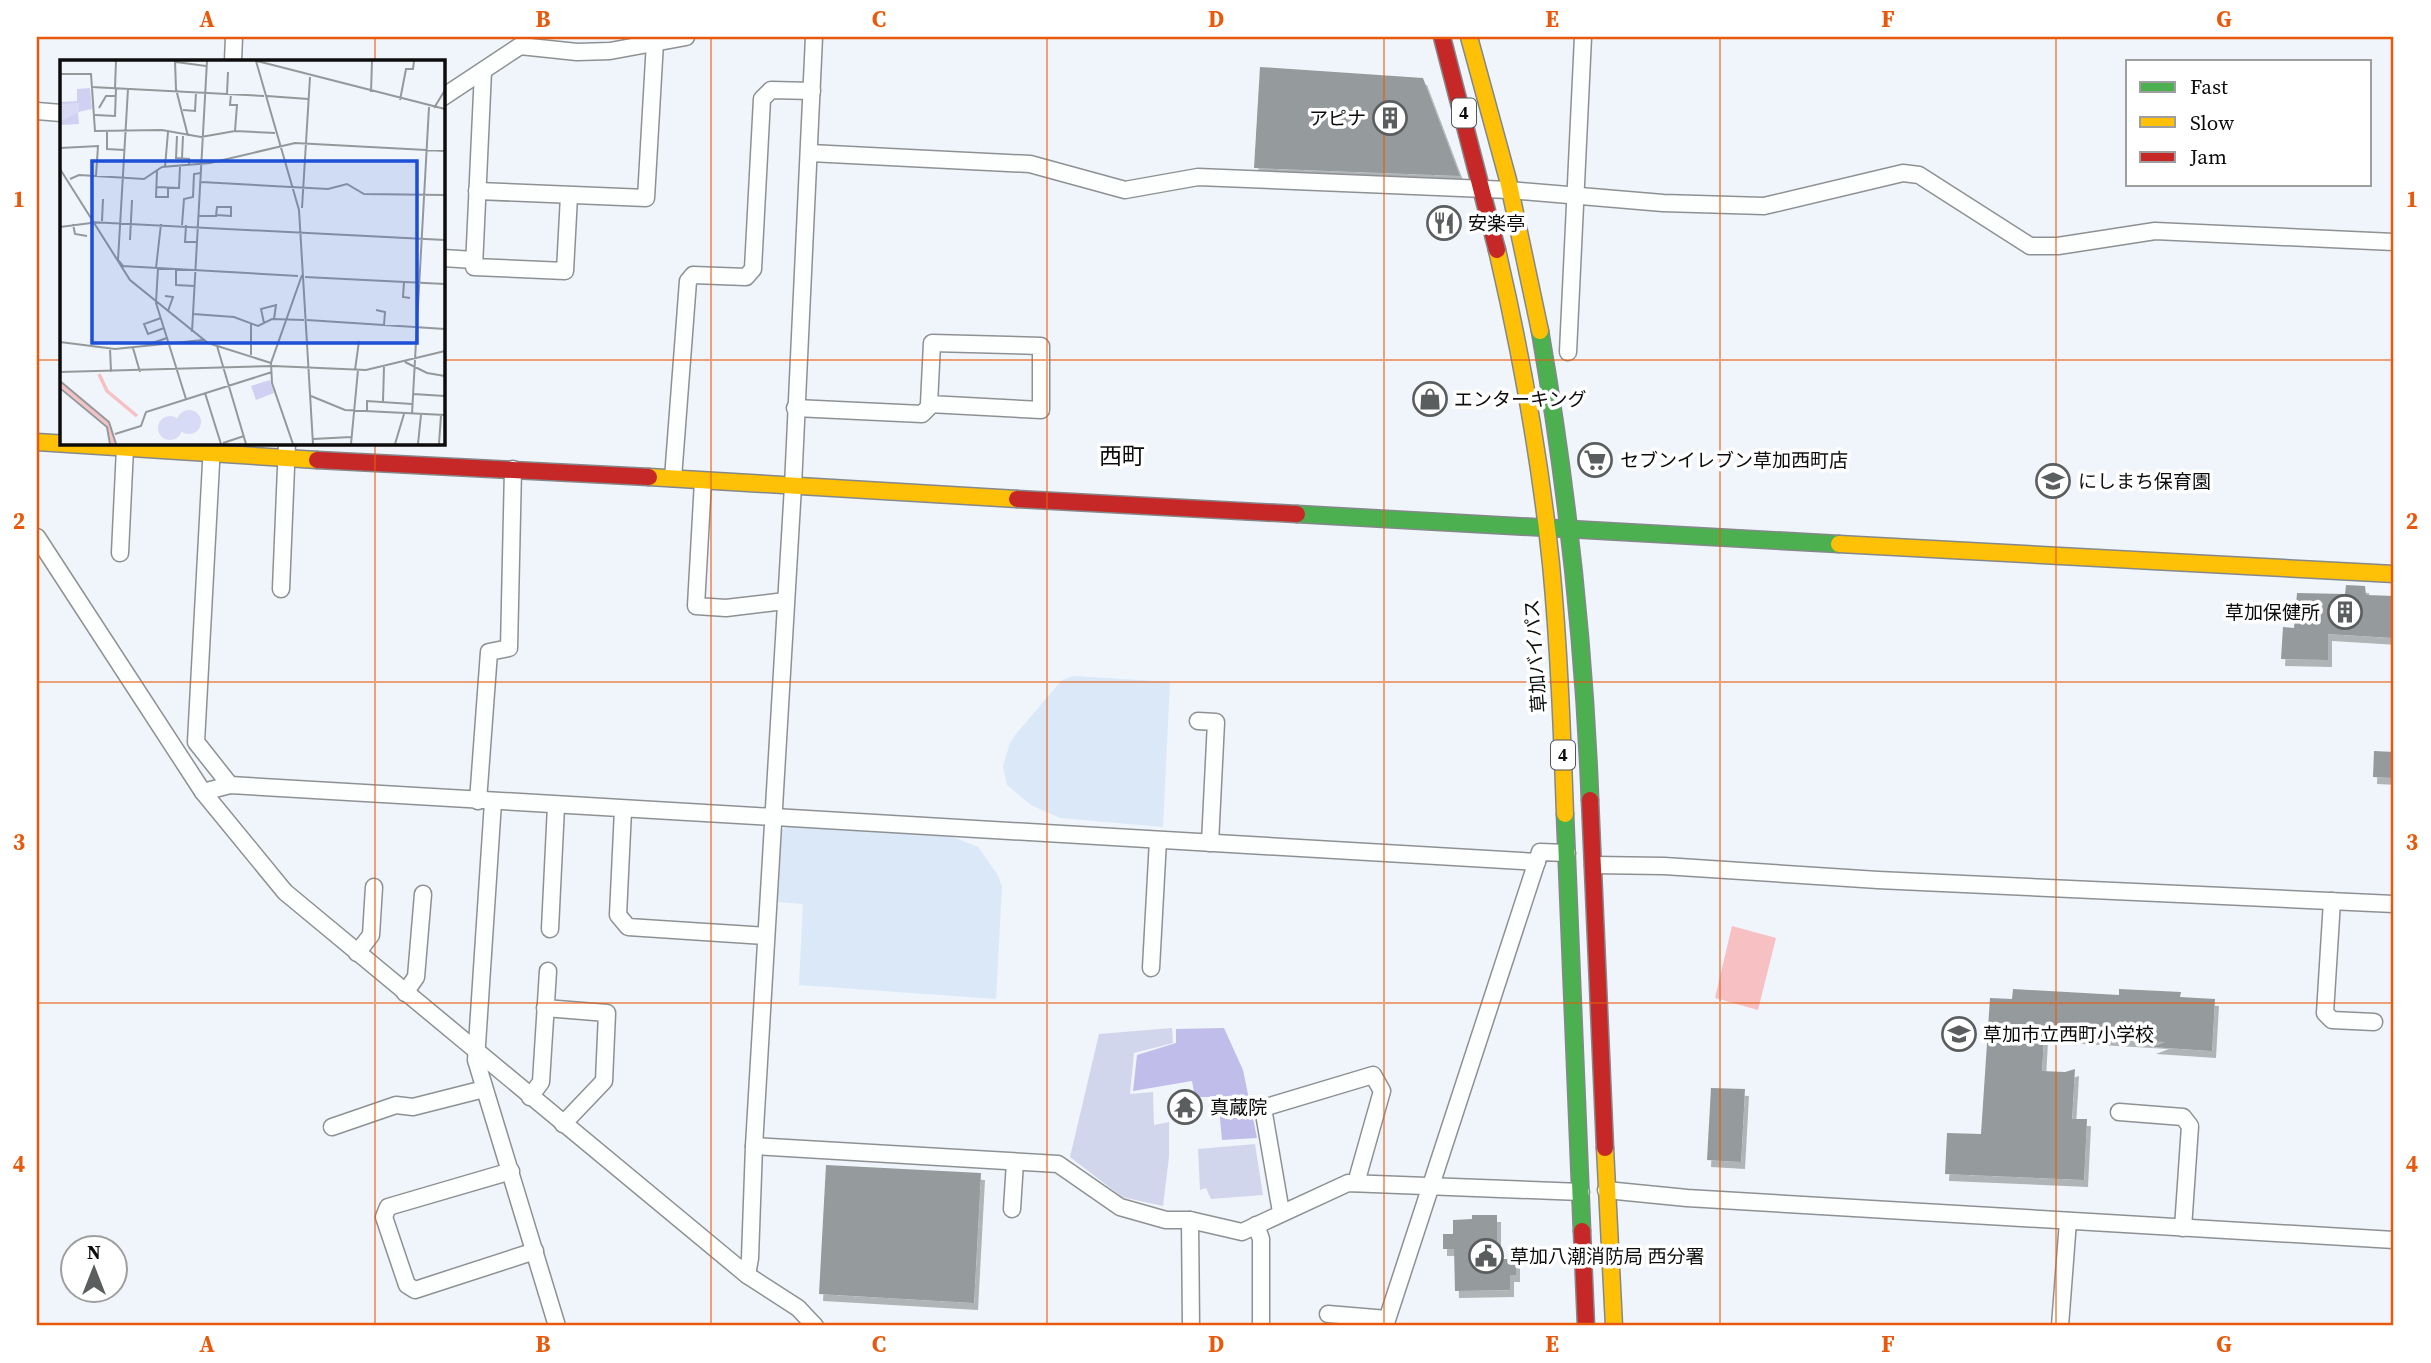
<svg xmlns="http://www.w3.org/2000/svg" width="2431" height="1363" viewBox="0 0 2431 1363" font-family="'Source Serif 4','Noto Sans JP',serif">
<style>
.farmland{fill:#dae8f8}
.forest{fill:#c1bdeb}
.cemetery{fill:#d2d6ed}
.water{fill:#f7c0c3}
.building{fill:#959a9c;filter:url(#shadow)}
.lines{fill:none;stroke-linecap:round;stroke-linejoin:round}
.street-casing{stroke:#8e9193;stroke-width:19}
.fast-casing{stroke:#85888a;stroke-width:19}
.slow-casing{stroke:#85888a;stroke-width:19}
.jam-casing{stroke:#85888a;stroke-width:19}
.street{stroke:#fdfefe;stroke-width:16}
.fast{stroke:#4caf50;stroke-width:16}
.slow{stroke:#ffc107;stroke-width:16}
.jam{stroke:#c62828;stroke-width:16}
.grid{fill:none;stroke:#e8590c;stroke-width:2;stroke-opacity:0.55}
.labels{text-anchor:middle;stroke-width:7;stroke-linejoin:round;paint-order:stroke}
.shield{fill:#fff;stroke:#555;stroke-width:2}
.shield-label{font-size:18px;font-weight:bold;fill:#0c0c0c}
.poi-label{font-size:19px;fill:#0c0c0c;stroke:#fff;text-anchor:start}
.street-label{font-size:19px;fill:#0c0c0c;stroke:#fff}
.quarter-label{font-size:23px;fill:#0c0c0c;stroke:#fff}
.inset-river{fill:none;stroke:#f7c0c3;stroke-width:3.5}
.inset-road{fill:none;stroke:#94989b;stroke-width:2}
.view{fill:#1d4ed8;fill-opacity:0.15;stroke:#1d4ed8;stroke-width:3.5}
.inset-edge{fill:none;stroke:#0c0c0c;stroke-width:3.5}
.neatline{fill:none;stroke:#e8590c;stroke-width:2.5}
.grid-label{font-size:23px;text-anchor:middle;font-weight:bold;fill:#e8590c}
</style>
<defs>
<filter id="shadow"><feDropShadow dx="4" dy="7" stdDeviation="0" flood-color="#0004"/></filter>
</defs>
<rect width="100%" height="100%" fill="#eff5fa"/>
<g class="farmland">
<polygon points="1073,676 1170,682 1163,827 1060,818 1031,805 1007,785 1003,766 1010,743 1016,734 1062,680"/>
<polygon points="787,826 953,837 978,847 997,874 1002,886 996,999 799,985 803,904 777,902 781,831"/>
</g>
<polygon class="forest" points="1224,1028 1243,1070 1257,1138 1222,1140 1218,1097 1195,1097 1192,1081 1133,1091 1137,1055 1176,1043 1176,1029"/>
<g class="cemetery">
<polygon points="1172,1028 1173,1043 1134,1053 1130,1094 1153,1092 1154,1125 1169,1122 1169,1157 1163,1206 1122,1197 1070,1157 1099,1034"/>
<polygon points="1255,1144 1263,1195 1211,1199 1206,1188 1200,1190 1198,1149"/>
</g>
<polygon class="water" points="1732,926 1776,938 1758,1010 1715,998"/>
<g class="building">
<polygon points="1260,67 1423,78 1460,176 1254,168"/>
<polygon points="2346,585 2365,586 2366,595 2394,596 2394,638 2328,634 2328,660 2281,659 2283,627 2294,628 2297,593 2345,594"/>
<polygon points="2374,751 2394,752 2394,778 2373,777"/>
<polygon points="2013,989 2119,995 2119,989 2181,992 2180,997 2215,999 2212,1051 2152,1047 2165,1042 2044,1035 2042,1071 2065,1072 2075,1069 2072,1119 2087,1119 2084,1180 1945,1174 1947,1133 1981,1134 1990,998 2012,999"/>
<polygon points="1711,1088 1745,1089 1741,1162 1707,1160"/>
<polygon points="826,1165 981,1173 974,1303 819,1294"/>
<polygon points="1472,1215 1497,1215 1497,1259 1516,1259 1516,1275 1510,1275 1510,1290 1455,1291 1454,1249 1443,1249 1443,1234 1453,1234 1453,1220 1472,1219"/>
</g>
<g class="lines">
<g class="street-casing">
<g id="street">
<polyline points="233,61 234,37"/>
<polyline points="483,71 474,267 565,271 569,196"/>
<polyline points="443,97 520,46 577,52 610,51 686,37"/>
<polyline points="37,111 61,113"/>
<polyline points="810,153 1030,164 1125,190 1198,177 1509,190 1663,203 1764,206 1903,173 1919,175 2030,246 2058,246 2155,231 2394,242"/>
<polyline points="477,191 646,198 655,42"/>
<polyline points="443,258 474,260"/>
<polyline points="1568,352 1583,37"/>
<polyline points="795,408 922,414 929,407 929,404 932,343 1041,346 1041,410 929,404"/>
<polyline points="212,445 196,742 230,785"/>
<polyline points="673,478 688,281 693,275 746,277 753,269 762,99 771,90 812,91"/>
<polyline points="703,481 696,606 726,608 785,601"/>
<polyline points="37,537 203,792 285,892 747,1275 798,1308 815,1326"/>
<polyline points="120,553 125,448"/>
<polyline points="281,589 287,443"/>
<polyline points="1198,721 1216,722 1210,843"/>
<polyline points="203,792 230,785 1537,862"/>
<polyline points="478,801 489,652 509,648 513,469"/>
<polyline points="493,802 476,1060 557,1326"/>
<polyline points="623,810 618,915 628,927 766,936"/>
<polyline points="1593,865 1664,866 1878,880 2394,904"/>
<polyline points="2332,901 2325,1013 2332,1020 2374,1022"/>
<polyline points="550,929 556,806"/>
<polyline points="357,953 371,935 374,887"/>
<polyline points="1151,968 1158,840"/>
<polyline points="405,993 416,977 423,894"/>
<polyline points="545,1008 607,1013 604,1081 563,1124"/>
<polyline points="530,1097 541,1082 548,971"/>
<polyline points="2119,1112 2183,1117 2190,1126 2183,1228"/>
<polyline points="332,1127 396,1105 413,1107 484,1089"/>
<polyline points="754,1146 1058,1164 1120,1207 1166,1220 1190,1220 1242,1232 1348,1183 1581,1192"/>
<polyline points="511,1171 388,1207 384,1217 407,1285 415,1290 535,1251"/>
<polyline points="1606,1190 1687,1198 2394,1240"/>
<polyline points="1012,1209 1015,1162"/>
<polyline points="1281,1212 1263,1108 1373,1075 1382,1091 1356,1183"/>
<polyline points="1190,1220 1191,1326"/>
<polyline points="1256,1225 1261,1239 1261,1326"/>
<polyline points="747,1275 750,1258 754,1146 793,486 814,37"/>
<polyline points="1328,1314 1387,1319"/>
<polyline points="1385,1326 1540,852 1567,853"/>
<polyline points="2060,1326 2068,1221"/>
</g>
</g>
<g class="fast-casing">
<g id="fast">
<path d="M1540 331C1567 487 1584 642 1590 800"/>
<polyline points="1297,514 1839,544"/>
<polyline points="1565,814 1582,1231"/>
</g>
</g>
<g class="slow-casing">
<g id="slow">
<polyline points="1469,37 1508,180 1540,331"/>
<path d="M1497 250C1521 353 1540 459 1551 564 1559 647 1562 731 1565 814"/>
<polyline points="37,442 317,460"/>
<polyline points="649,477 1017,499"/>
<polyline points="1839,544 2394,574"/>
<polyline points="1605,1148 1614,1326"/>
</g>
</g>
<g class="jam-casing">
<g id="jam">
<polyline points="1442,37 1497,250"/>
<polyline points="317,460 649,477"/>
<polyline points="1017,499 1297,514"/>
<polyline points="1590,800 1605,1148"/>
<polyline points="1582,1231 1586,1326"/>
</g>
</g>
<use href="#street" class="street"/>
<use href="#fast" class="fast"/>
<use href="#slow" class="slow"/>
<use href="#jam" class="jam"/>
</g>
<path class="grid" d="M375 37V61M711 37V1326M1047 37V1326M1384 37V1326M1720 37V1326M2056 37V1326M37 360H61M443 360H2394M375 443V1326M37 682H2394M37 1003H2394"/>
<defs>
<g id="building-ring" transform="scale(1.75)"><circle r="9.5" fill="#fff" stroke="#5b5e5f" stroke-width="1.5"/><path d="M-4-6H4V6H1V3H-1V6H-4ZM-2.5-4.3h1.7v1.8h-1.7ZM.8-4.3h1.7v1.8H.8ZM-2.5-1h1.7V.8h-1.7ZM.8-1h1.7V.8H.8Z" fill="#5b5e5f"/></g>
<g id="restaurant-ring" transform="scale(1.75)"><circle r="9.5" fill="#fff" stroke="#5b5e5f" stroke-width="1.5"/><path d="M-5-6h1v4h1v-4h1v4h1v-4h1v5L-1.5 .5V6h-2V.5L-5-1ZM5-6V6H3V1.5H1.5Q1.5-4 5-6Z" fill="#5b5e5f"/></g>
<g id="shop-ring" transform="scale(1.75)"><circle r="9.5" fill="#fff" stroke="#5b5e5f" stroke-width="1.5"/><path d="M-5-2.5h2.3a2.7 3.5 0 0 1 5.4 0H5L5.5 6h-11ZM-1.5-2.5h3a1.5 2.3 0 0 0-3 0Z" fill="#5b5e5f"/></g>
<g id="supermarket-ring" transform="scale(1.75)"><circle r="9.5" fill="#fff" stroke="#5b5e5f" stroke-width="1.5"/><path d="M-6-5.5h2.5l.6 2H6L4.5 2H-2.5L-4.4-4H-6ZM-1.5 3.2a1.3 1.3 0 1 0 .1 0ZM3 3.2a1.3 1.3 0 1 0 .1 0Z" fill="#5b5e5f"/></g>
<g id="school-ring" transform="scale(1.75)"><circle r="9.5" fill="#fff" stroke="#5b5e5f" stroke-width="1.5"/><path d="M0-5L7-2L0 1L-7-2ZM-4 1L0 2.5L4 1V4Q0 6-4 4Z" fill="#5b5e5f"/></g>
<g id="temple-ring" transform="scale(1.75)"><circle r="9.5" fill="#fff" stroke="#5b5e5f" stroke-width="1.5"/><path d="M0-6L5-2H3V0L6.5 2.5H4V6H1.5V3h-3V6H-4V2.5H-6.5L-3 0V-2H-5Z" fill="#5b5e5f"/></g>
<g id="civic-ring" transform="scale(1.75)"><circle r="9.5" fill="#fff" stroke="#5b5e5f" stroke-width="1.5"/><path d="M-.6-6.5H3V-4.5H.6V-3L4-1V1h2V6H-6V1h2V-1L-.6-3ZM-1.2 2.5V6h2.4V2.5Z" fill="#5b5e5f"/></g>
</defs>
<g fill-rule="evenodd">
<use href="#building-ring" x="1390" y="118"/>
<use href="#restaurant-ring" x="1444" y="223"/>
<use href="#shop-ring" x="1430" y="399"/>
<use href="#supermarket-ring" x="1595" y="460"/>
<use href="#school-ring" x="2053" y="481"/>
<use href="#building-ring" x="2345" y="612"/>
<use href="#school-ring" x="1959" y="1034"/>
<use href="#temple-ring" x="1185" y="1107"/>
<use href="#civic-ring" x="1486" y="1256"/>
</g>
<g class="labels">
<g class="shield">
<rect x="1452" y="98.5" width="24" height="29" rx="5"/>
<rect x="1551" y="740.5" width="24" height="29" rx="5"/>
</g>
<g class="shield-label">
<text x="1464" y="119">4</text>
<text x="1563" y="761">4</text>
</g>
<g class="poi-label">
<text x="1366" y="125" text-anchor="end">アピナ</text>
<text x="1468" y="230">安楽亭</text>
<text x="1454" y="406">エンターキング</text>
<text x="1620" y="467">セブンイレブン草加西町店</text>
<text x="2078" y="488">にしまち保育園</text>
<text x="2320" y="619" text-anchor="end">草加保健所</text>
<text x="1983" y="1041">草加市立西町小学校</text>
<text x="1210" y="1114">真蔵院</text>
<text x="1510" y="1263">草加八潮消防局 西分署</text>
</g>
<g class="street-label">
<text transform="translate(1535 656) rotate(-94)" y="7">草加バイパス</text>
</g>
<g class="quarter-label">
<text x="1122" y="464">西町</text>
</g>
</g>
<g transform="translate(60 60)">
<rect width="385" height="385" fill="#eff5fa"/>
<path d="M30 28 32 49 18 52 19 64 0 65V42L17 41V29ZM210 320 214 333 196 340 191 326Z" fill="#d0d0f2"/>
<path d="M19 43V52L1 61V44ZM117 362a12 12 0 1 1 24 0a12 12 0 1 1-24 0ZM98 368a12 12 0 1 1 24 0a12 12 0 1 1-24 0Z" fill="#d7dbf6"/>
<path class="inset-river" d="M39 314 47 331 77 356M0 324 49 365 53 384"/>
<path class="inset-road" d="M115 1 116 29 128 76M196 1 239 150 253 384M197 1 385 49M116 2 146 6M0 14H31L35 71 102 70 141 77 175 71 215 73M31 27 204 36M55 28 56 1M311 32 312 1M167 34 168 12M171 34 170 45H177L175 71M207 36 248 39M340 40 346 9H353L354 1M39 48 46 36H56M374 48 385 30M123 50 135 51 136 32M35 55 55 56 56 28M47 72V89L65 90M117 76 116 98 129 99V105M0 88 38 86 36 116M122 98 123 76M105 107 108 72M0 109 70 220 148 283 211 303M97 111 96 137H108V127M10 119 19 115 84 119 102 107 150 103 235 83 385 91M141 122 268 129 287 124 304 134 385 135M96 127 119 128 120 107M242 148 250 17M139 156H156L157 147H171V156L156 155M42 161 43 139M30 162 385 180M13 164 15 174 27 176M122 165 124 139 133 137 134 114 141 113M126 165 125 182H137M0 167 31 163M70 180 72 140M62 206 238 216M63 206 58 200 68 29M96 208 101 164M98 208 96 243 126 339M116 209V225L135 226M245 217 385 224M344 222 343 237 350 238M105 236 113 237 108 251M316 250 325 252 324 265M133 254 174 257 198 266 212 259 244 260M101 258 84 264 88 274 104 268M247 260 385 269M204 263 201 249 216 245 214 259M132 272 147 1M0 282 55 289 143 280M86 285 107 278M157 286 186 384M50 288 51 312M73 288 80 312M191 295V264M345 302 367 313 385 316M295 310 299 281M0 312 213 306 306 310 385 291M0 321 49 362 56 384M0 328 47 367 50 384M145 333 161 384M353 334 385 336M251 336 285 350 385 355M323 341 324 307M307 352V341L352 344M352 354 369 47M55 374 81 366 86 352 212 312M253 379 291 377M163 383 184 376M233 384 212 323 211 303 242 215M291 384 298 310M335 384 344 354M358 384 361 355M379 384 381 355"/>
<path class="view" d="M32 101H357V283H32Z"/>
<rect width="385" height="385" class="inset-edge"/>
</g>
<rect width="2431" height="1363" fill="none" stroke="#ffffff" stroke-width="77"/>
<rect x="2126" y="60" width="245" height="126" fill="#ffffff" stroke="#9e9e9e" stroke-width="2"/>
<rect x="2140" y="82" width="35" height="10" fill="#4caf50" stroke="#9e9e9e" stroke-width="2"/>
<text x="2190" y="94" font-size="21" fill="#0c0c0c">Fast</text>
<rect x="2140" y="117" width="35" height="10" fill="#ffc107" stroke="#9e9e9e" stroke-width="2"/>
<text x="2190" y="130" font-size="21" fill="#0c0c0c">Slow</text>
<rect x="2140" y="152" width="35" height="10" fill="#c62828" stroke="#9e9e9e" stroke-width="2"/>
<text x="2190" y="164" font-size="21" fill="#0c0c0c">Jam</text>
<g transform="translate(94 1269)"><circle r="33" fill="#ffffff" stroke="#9e9e9e" stroke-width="2"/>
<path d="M0-5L12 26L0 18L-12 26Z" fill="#5b5e5f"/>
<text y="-10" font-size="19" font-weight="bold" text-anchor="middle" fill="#0c0c0c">N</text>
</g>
<rect x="38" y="38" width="2354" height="1286" class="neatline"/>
<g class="grid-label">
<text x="207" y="27">A</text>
<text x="543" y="27">B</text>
<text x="879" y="27">C</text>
<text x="1216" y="27">D</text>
<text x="1552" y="27">E</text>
<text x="1888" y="27">F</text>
<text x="2224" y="27">G</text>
<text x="19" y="207">1</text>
<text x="2412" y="207">1</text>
<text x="19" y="529">2</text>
<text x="2412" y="529">2</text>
<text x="19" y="850">3</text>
<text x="2412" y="850">3</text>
<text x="19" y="1172">4</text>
<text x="2412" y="1172">4</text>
<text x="207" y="1352">A</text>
<text x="543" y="1352">B</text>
<text x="879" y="1352">C</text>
<text x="1216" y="1352">D</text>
<text x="1552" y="1352">E</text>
<text x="1888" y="1352">F</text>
<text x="2224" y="1352">G</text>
</g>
</svg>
